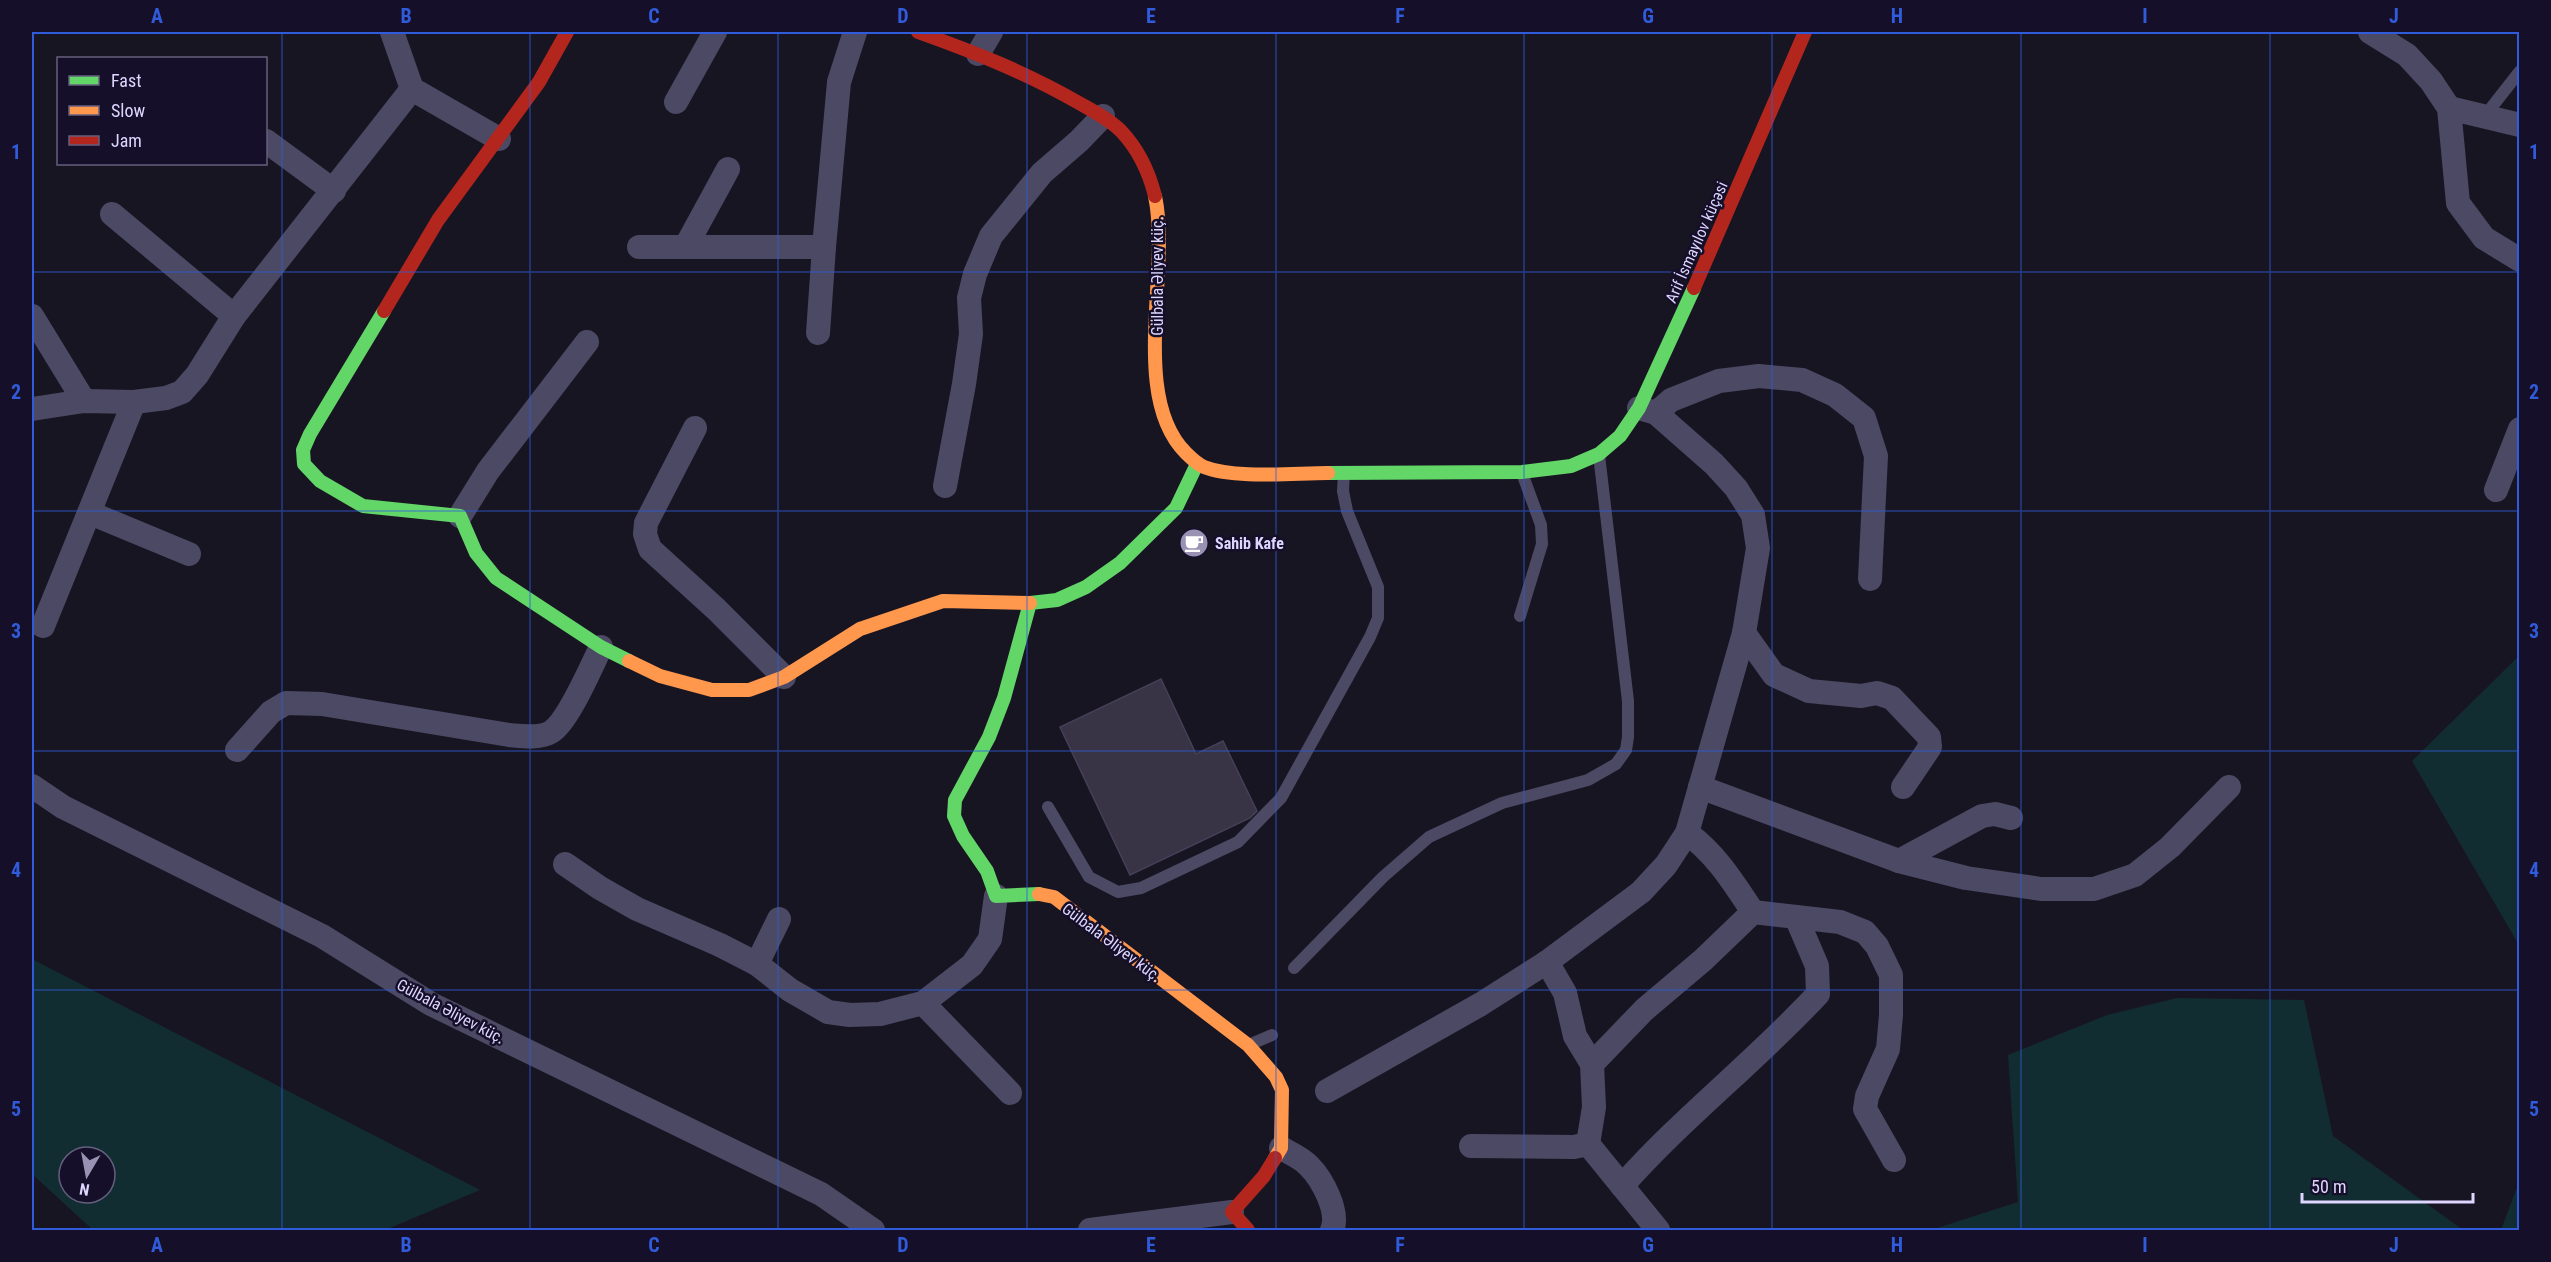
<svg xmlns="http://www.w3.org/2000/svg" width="2551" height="1262" viewBox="0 0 2551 1262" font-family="'Roboto Condensed',sans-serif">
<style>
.green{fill:#122d31;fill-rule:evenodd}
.building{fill:#383345;stroke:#454057;stroke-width:1.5}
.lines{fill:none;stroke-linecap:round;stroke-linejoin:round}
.lane{stroke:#4c4964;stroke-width:12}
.street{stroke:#4c4964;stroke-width:24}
.fast{stroke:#63d668;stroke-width:14}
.slow{stroke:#ff974d;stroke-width:14}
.jam{stroke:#b3261e;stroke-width:14}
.grid{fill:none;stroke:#305cdc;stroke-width:1.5;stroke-opacity:0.55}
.labels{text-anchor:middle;stroke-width:5;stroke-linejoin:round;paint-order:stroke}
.street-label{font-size:16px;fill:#ded6ff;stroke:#150f29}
.poi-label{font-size:16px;font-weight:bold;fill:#ded6ff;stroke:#150f29;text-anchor:start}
.neatline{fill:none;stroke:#305cdc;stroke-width:2}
.grid-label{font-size:20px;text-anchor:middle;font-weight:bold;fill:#305cdc}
</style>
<rect width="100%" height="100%" fill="#181523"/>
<g class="green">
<polygon points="2519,656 2519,945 2412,761"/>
<path d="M32 959 480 1190 385 1230H93L32 1174ZM69 1157H105V1193H69Z"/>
<polygon points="2177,998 2304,1000 2333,1136 2463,1230 1931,1230 2018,1202 2008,1055 2107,1015"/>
<polygon points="2519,1182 2519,1230 2501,1230"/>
</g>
<polygon class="building" points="1161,679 1196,754 1223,741 1257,811 1250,818 1130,875 1060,727"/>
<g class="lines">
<g class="lane">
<polyline points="2484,117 2520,71"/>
<polyline points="1520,616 1542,544 1541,525 1522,473"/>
<polyline points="1048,807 1089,877 1118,892 1141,888 1238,842 1281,798 1370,637 1378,618 1378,587 1347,511 1343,491 1344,473"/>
<polyline points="1294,968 1383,877 1429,837 1502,803 1588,780 1616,764 1626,750 1628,737 1628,701 1599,455"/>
<polyline points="1251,1044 1272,1035"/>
</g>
<g class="street">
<polyline points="392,32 412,89 499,139"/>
<polyline points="2370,32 2407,55 2431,81 2449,108 2458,203 2484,238 2520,260"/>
<polyline points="978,54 991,32"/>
<polyline points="676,102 715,32"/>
<polyline points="2449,108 2520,125"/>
<polyline points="266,141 334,191"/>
<polyline points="112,214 234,316"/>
<polyline points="686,246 728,169"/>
<polyline points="639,247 824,247 839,82 855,32"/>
<polyline points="32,316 84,401"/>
<polyline points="818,333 824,247"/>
<polyline points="32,409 84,401 134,402 166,398 182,392 197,375 234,316 412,89"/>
<polyline points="1656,413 1671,400 1719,381 1759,376 1802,380 1835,395 1864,418 1876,456 1870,579"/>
<polyline points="695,428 646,523 645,534 650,549 716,609 784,677"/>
<polyline points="945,486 964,384 971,334 969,298 975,274 991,236 1042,173 1079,141 1103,116"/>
<polyline points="2496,490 2520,429"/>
<polyline points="90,513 189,554"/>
<polyline points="460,516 488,471 587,342"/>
<polyline points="43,626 134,402"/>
<polyline points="1744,633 1774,675 1809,691 1861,696 1877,693 1892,698 1929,737 1930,747 1903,787"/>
<path d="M237 750 271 712 286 703 322 704 509 735C521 736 539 739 551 732 568 722 591 667 601 647"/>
<polyline points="32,786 63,807 322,936 431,1004 821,1194 873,1230"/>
<polyline points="1700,787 1899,861 1966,878 2041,889 2094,889 2135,875 2170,847 2229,787"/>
<path d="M1687 833C1716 854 1733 882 1753 912L1840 922 1865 932 1877 946 1891 975V1015L1888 1049 1867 1096 1865 1109 1894 1160"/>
<polyline points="1899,861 1982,816 1995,814 2011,818"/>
<polyline points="565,864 600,888 637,909 720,945 757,964 790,990 828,1012 850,1015 880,1014 923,1003 972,965 990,939 996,896"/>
<polyline points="757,964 779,919"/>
<polyline points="923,1003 1010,1093"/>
<polyline points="1592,1064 1644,1010 1703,960 1753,912"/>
<polyline points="1327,1091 1481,1004 1547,962 1641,892 1666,865 1687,833 1744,633 1758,548 1753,515 1736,488 1714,464 1656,413 1639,408"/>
<polyline points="1588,1144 1658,1230"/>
<polyline points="1471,1146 1574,1147 1588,1144 1594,1107 1592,1064 1575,1036 1565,993 1547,962"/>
<path d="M1281 1148C1290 1153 1302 1158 1309 1166 1322 1179 1340 1212 1332 1230"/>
<path d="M1622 1186C1683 1117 1756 1061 1818 994L1817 966 1796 917"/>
<polyline points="1090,1230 1232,1212"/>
</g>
<g class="fast">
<polyline points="384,311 310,434 303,450 304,464 320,481 363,506 460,516 476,553 496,578 601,647 629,661"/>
<polyline points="1328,473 1522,472 1571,466 1599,454 1620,436 1639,408 1694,288"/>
<polyline points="1039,894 996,896 987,871 963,836 954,816 955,800 989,737 1004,698 1030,603 1057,600 1086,587 1120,563 1176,508 1197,464"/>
</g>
<g class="slow">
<path d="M1155 196C1171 271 1129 396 1186 453 1192 459 1197 464 1204 467 1235 479 1293 473 1328 473"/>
<polyline points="629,661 660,676 712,690 749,690 784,677 860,629 943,601 1030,603"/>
<polyline points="1039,894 1054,897 1248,1045 1276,1077 1282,1090 1281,1148 1275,1158"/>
</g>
<g class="jam">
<path d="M918 32C974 52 1027 73 1079 103 1093 111 1109 119 1121 131 1138 149 1149 172 1155 196"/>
<polyline points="1694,288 1805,32"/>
<polyline points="384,311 438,220 539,82 567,32"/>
<polyline points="1248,1230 1232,1212 1264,1176 1275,1158"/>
</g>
</g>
<path class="grid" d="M282 32V1230M530 32V1230M778 32V1230M1027 32V1230M1276 32V1230M1524 32V1230M1772 32V1230M2021 32V1230M2270 32V1230M32 272H2520M32 511H2520M32 751H2520M32 990H2520"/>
<defs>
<g id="cafe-disc" transform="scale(1.5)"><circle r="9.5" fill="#9992b2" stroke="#150f29"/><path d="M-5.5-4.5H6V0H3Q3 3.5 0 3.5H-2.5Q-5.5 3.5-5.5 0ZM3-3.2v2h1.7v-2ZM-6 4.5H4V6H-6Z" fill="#fff"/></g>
</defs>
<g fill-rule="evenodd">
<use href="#cafe-disc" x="1194" y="543"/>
</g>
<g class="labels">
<g class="street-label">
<text transform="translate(1696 242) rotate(-66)" y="6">Arif İsmayılov küçəsi</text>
<text transform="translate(1157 276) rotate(-90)" y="6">Gülbala Əliyev küç.</text>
<text transform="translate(1112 942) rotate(37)" y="6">Gülbala Əliyev küç.</text>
<text transform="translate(451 1011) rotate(28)" y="6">Gülbala Əliyev küç.</text>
</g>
<g class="poi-label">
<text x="1215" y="549">Sahib Kafe</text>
</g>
</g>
<rect width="2551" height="1262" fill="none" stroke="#150f29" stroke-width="66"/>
<rect x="57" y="57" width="210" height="108" fill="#150f29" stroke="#655f7f" stroke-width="1.5"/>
<rect x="69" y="76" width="30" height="9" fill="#63d668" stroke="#655f7f" stroke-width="1.5"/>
<text x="111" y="87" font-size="18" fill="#ded6ff">Fast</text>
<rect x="69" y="106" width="30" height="9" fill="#ff974d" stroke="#655f7f" stroke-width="1.5"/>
<text x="111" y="117" font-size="18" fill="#ded6ff">Slow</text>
<rect x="69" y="136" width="30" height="9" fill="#b3261e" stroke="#655f7f" stroke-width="1.5"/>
<text x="111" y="147" font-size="18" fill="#ded6ff">Jam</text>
<g transform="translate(87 1175) rotate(190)"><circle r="28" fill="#150f29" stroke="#655f7f" stroke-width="1.5"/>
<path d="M0-4.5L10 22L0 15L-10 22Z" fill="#9992b2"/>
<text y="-9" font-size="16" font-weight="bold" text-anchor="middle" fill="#ded6ff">N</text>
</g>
<path d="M2302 1193v9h171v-9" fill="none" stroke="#ded6ff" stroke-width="3"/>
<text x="2311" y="1193" font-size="18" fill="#ded6ff" stroke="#150f29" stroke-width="4.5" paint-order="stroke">50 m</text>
<rect x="33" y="33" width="2485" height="1196" class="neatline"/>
<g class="grid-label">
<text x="157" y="23">A</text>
<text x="406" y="23">B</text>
<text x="654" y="23">C</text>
<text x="903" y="23">D</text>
<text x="1151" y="23">E</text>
<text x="1400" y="23">F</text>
<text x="1648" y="23">G</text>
<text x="1897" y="23">H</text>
<text x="2145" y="23">I</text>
<text x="2394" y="23">J</text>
<text x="16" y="159">1</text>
<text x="2534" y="159">1</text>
<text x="16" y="399">2</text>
<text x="2534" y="399">2</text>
<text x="16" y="638">3</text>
<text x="2534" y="638">3</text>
<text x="16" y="877">4</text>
<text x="2534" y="877">4</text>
<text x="16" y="1116">5</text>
<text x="2534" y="1116">5</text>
<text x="157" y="1252">A</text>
<text x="406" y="1252">B</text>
<text x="654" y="1252">C</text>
<text x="903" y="1252">D</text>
<text x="1151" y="1252">E</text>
<text x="1400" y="1252">F</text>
<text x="1648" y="1252">G</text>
<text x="1897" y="1252">H</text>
<text x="2145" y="1252">I</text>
<text x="2394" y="1252">J</text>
</g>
</svg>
